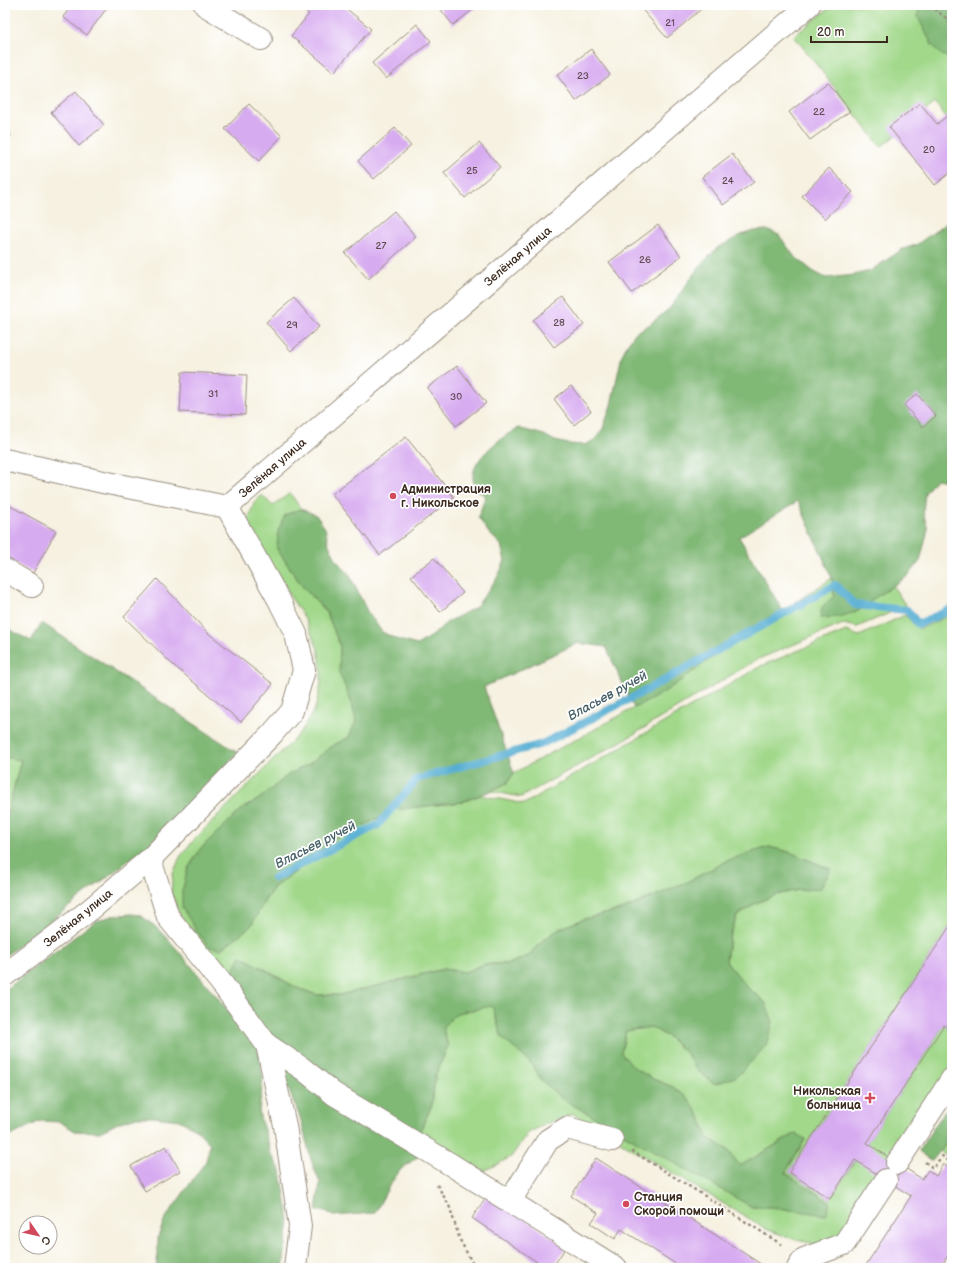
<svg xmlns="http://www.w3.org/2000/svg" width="957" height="1273" viewBox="0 0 957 1273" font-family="'Balsamiq Sans',sans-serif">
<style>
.green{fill:#a1d88a;stroke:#6e8154}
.forest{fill:#80b876;stroke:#5e714a}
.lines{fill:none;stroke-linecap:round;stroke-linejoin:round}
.stream{stroke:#56aed3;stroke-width:8}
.building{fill:#d7abf0}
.minor-casing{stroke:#988e7f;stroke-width:24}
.path{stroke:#988e7f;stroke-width:2.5;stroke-dasharray:3 3;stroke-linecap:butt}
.minor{stroke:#fff;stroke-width:22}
.poi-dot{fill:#d1495b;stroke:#fff;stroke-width:1.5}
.labels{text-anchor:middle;stroke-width:3.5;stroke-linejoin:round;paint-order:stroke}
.number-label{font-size:10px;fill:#624a52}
.street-label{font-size:12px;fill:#3b2a1e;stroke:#fff}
.poi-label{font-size:12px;font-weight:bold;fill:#3b2a1e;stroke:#fff;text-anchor:start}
.water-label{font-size:13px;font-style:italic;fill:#465f66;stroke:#fff}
</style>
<rect width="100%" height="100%" fill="#fff"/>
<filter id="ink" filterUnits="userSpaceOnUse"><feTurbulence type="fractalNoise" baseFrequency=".025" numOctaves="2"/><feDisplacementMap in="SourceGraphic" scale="8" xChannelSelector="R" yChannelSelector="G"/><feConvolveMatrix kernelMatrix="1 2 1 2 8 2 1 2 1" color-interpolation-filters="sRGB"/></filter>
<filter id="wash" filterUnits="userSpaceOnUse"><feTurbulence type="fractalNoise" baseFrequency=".012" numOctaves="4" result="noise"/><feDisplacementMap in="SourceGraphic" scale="16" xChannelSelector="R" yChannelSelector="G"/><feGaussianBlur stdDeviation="0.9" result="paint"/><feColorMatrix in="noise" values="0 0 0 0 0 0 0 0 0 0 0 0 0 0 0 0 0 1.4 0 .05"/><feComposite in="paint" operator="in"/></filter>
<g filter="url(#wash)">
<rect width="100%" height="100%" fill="#f6f1e0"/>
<g class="green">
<polygon points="833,5 952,5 952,126 935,103 881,147 794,36"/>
<polygon points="290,493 301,509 285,515 277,549 302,586 327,613 340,646 340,672 352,704 356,721 349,737 334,745 309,764 288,775 259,799 242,809 264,902 274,887 294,873 335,839 369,823 392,810 462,802 481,795 524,804 761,666 846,631 859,636 905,615 919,629 952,614 952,923 789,1172 830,1199 944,1025 952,1030 952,1067 844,1234 821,1245 796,1240 768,1230 573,1114 548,1123 528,1133 511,1157 484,1171 459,1158 419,1133 432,1105 435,1076 448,1046 442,1027 457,1013 493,1005 503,1038 530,1062 543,1082 752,1207 770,1207 829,1202 785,1173 805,1140 796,1133 740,1166 727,1149 708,1138 700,1117 673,1087 653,1079 636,1069 620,1053 626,1031 651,1027 670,1038 686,1053 698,1071 765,1002 748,988 726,961 729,939 737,917 756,903 776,895 798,890 820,889 831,869 789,852 769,847 749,853 727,861 687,882 624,909 584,919 561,928 543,940 528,956 509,964 485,964 465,972 443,969 340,995 317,995 295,987 260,966 228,979 180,915 171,892 173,874 180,857 190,844 300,733 315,709 321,684 321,668 318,649 304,617 259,550 249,533 248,520 254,503 262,495 273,506"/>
<path d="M832 578 834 596 823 607 820 618 858 611 872 599 893 586 906 606 857 627 843 624 756 660 631 736 521 797 491 791 507 783 514 773 634 708C663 695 684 676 710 659 750 631 792 605 832 578Z"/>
<polygon points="5,757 21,760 5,822"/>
<polygon points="952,1136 952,1159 940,1151"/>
</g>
<g class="forest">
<polygon points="919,5 952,5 952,58 942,55 932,45 918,17"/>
<path d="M952 219V482L936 479 925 493 923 512 928 529 920 561 908 576 873 599 858 611 839 617 820 618 822 607 834 596 832 578 798 501 739 537 783 611C758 627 733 643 709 660 684 678 662 696 634 708L606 647 578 643 484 687 514 773 507 783 488 792 462 802 392 810 369 823 335 839 294 873 274 887 264 902 251 926 221 949 209 947 198 933 182 908V891L188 868 201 848 242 809 259 799 288 775 309 764 334 745 349 737 356 721 352 704 339 672 340 646 327 613 302 586 277 549 278 531 285 515 301 509 316 515 325 528 329 545 337 561 349 574 367 611 382 632 396 639 417 645 434 634 446 623 476 607 497 578 505 561 501 545 489 533 478 517 486 496 476 490C475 486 473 482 473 478 472 458 502 437 518 428L544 435 555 441 569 444 584 445 595 440 603 429 611 405 622 355 628 343 636 332 649 325 670 308 698 268 717 248 741 235 754 231 767 230 779 235 794 256 814 272 826 278 854 275 870 271 903 249 916 245Z"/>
<polygon points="42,623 238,753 150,844 5,956 5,822 21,760 5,757 5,627 31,641"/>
<polygon points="769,847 789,852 831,869 820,889 798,890 776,895 756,903 737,916 729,939 726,961 748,988 765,1002 773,1022 766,1045 752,1061 736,1077 715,1084 698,1071 686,1053 670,1038 651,1027 626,1031 621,1053 636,1069 653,1079 673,1087 689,1099 700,1117 708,1138 727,1149 740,1166 796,1133 805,1139 785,1173 830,1202 826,1215 770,1207 752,1207 564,1100 543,1082 530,1062 502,1038 492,1006 457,1013 443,1027 448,1046 435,1076 432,1105 419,1133 420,1155 401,1169 389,1186 375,1213 333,1216 326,1211 316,1211 320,1183 312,1163 300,1117 283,1076 228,979 241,956 295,987 317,995 340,995 444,969 465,972 485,964 509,964 528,956 543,940 561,928 584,919 624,909 687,882 727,861 749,853"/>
<polygon points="131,914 140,915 156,927 176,948 258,1046 263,1079 259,1111 261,1121 268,1142 270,1152 281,1171 289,1220 283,1268 156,1268 158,1255 158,1237 165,1219 206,1161 210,1144 197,1130 179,1120 154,1117 137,1117 120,1122 100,1132 75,1131 60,1122 40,1121 5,1139 5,990 94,922 112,916"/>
<polygon points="952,1100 952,1136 932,1161 920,1153 919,1150"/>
</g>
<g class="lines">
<polyline class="stream" points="274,878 378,825 417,779 542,744 643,692 835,585 855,605 907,610 918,624 952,609"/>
</g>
<g id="blocks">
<g class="building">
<polygon points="72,5 109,5 87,35 63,17"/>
<polygon points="308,5 342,5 371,29 334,72 291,36 309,14 303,10"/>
<polygon points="437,5 479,5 453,25"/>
<polygon points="638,5 706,5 667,38"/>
<polygon points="417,24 431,41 386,79 372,63"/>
<polygon points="591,49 610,75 576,101 557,75"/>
<polygon points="828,82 850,111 810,140 789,112"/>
<polygon points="76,91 104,125 79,146 51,112"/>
<polygon points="920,103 937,124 952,112 952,171 935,185 889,127"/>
<polygon points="249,104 282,136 259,161 225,129"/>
<polygon points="395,128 411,146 374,179 358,161"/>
<polygon points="5,132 11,135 5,145"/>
<polygon points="479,143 500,167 465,198 444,173"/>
<polygon points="732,154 754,182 723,205 702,177"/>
<polygon points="829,168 853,192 825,219 802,196"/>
<polygon points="394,211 416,237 368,279 345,253"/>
<polygon points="658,225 681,256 632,293 609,262"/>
<polygon points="563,297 584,325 554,347 533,320"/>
<polygon points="294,298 319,327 291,351 266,322"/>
<polygon points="457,366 486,403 456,426 427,388"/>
<polygon points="182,372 247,375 245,415 180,412"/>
<polygon points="571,386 591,411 574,425 554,399"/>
<polygon points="917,394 936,416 923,427 904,405"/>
<polygon points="406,437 454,497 380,555 332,494"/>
<polygon points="5,503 56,531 33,573 5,558"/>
<polygon points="434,558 463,593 440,612 411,576"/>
<polygon points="157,579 208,633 273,684 241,722 172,664 124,617"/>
<polygon points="952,923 952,1030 944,1025 867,1143 922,1179 928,1170 936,1176 943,1164 952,1170 952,1249 940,1268 864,1268 911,1196 855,1160 830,1199 789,1172"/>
<polygon points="166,1146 180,1171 145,1191 131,1166"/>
<polygon points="596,1158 767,1268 682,1268 621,1229 615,1239 591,1223 598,1213 571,1196"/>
<polygon points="488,1194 566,1247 552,1268 546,1268 472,1218"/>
</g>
</g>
</g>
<g filter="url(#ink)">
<use href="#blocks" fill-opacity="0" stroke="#988e7f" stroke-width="1"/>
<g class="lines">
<g class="minor-casing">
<g id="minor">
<polyline points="205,5 261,39"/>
<polyline points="5,460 103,482 227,507 279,600 296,634 304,670 292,711 272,734 150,859 91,909 5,975"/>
<path id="s1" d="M227 507 809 5"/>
<polyline points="5,570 32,586"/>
<polyline points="150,859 168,917 223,985 267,1045 303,1069 334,1094 450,1164 616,1268"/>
<polyline points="267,1045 285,1126 300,1226 295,1268"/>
<polyline points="897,1163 952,1079"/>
<polyline points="510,1201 548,1140 567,1128 612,1140"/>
<polyline points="798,1268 804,1259 844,1244 886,1180"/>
</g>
</g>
<g class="path">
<polyline points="930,5 952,23"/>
<polyline points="632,1151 700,1193 784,1246"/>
<polyline points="925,1162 933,1168 942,1156 952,1163"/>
<polyline points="437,1185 449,1205 460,1240 475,1268"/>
</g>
<use href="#minor" class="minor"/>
</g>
</g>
<g class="poi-dot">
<circle cx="393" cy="496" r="4"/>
<path d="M868 1092h4v4h4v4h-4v4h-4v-4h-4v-4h4z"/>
<circle cx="626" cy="1204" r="4"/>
</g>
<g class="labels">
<g class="number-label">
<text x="670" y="26">21</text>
<text x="583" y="79">23</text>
<text x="819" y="115">22</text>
<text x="929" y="153">20</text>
<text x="472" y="174">25</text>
<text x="728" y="184">24</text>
<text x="381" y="249">27</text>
<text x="645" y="263">26</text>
<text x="559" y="326">28</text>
<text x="292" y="328">29</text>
<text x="213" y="397">31</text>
<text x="456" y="400">30</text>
</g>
<g class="street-label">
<text dy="4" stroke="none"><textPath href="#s1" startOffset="384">Зелёная улица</textPath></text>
<text dy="4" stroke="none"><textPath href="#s1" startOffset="60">Зелёная улица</textPath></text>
<text transform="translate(78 918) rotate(-39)" y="4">Зелёная улица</text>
</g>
<g class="poi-label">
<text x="401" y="493">Администрация<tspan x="401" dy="14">г. Никольское</tspan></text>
<text x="861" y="1095" text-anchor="end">Никольская<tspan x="861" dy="14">больница</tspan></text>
<text x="634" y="1201">Станция<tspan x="634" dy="14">Скорой помощи</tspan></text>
</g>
<g class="water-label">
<text transform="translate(607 695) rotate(-29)" y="5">Власьев ручей</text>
<text transform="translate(315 844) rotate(-27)" y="5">Власьев ручей</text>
</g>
</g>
<rect width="957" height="1273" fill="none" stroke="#fff" stroke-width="20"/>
<g transform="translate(38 1235) rotate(124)"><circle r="19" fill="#ffffff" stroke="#b1aaa5"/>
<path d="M0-3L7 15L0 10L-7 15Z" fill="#d1495b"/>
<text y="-6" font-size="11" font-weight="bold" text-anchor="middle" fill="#3b2a1e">С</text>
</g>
<path d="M811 36v6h76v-6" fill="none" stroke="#3b2a1e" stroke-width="2"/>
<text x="817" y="36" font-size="12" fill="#3b2a1e" stroke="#ffffff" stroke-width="3" paint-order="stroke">20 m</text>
</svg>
